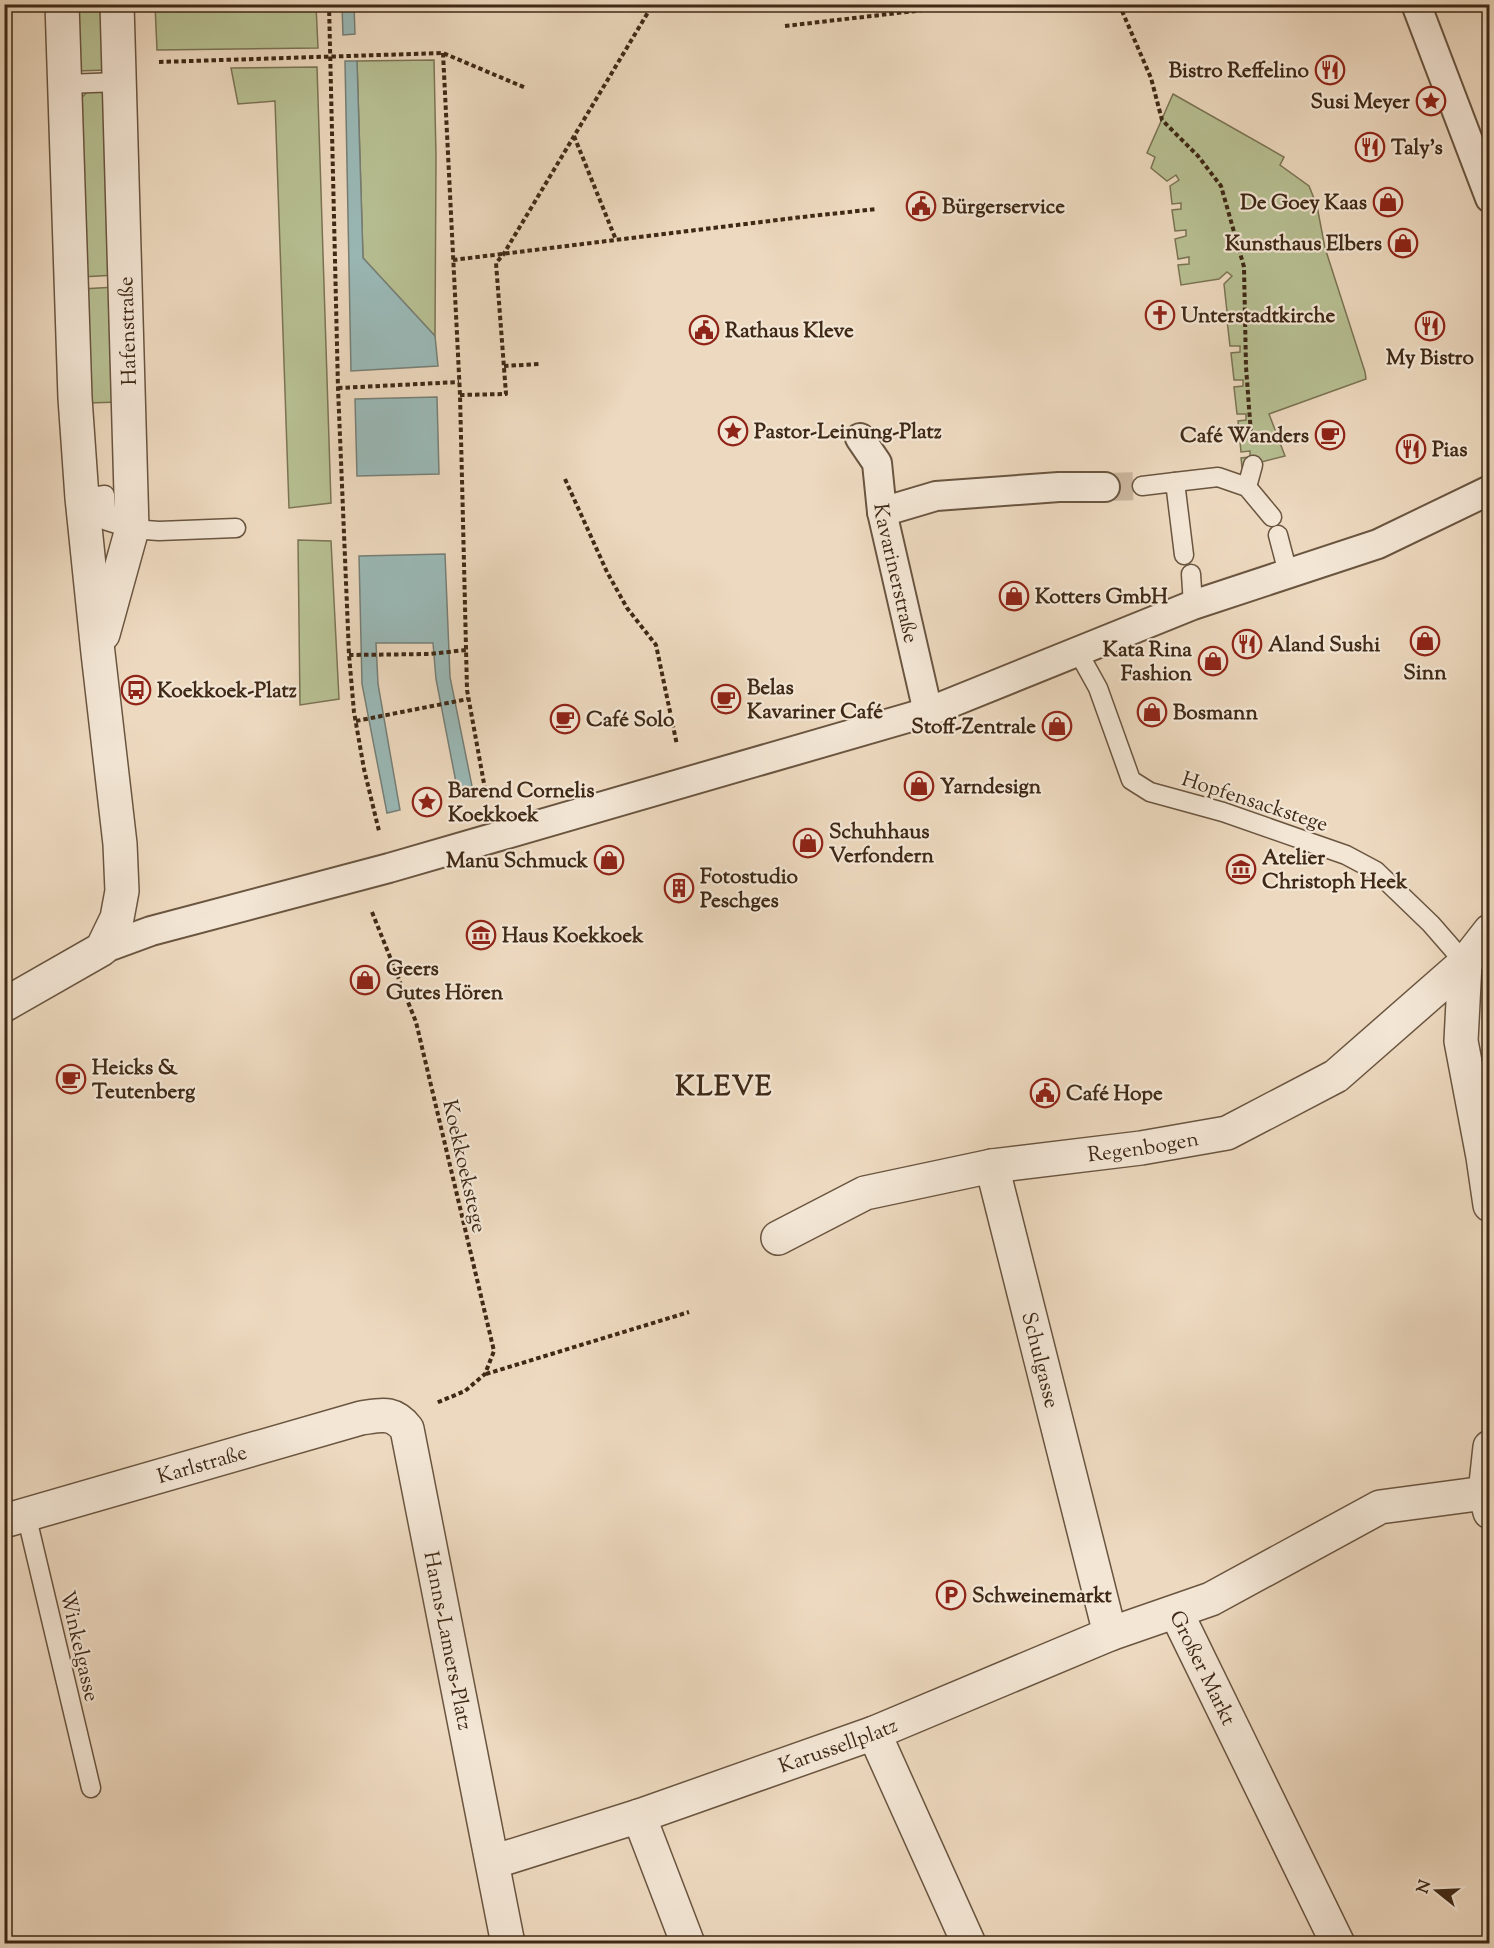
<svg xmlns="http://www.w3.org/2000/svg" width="1494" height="1948" viewBox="0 0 1494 1948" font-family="'Sorts Mill Goudy',serif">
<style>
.green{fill:#b7c093;stroke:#7b7454;stroke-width:1.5}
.water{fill:#9ab9b7;stroke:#767f77;stroke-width:1.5}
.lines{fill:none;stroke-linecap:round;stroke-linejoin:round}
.pedestrian-tunnel{stroke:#cab69d;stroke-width:28;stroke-dasharray:28 14;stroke-linecap:butt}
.service-casing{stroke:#6a5540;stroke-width:21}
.pedestrian-casing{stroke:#6a5540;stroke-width:32}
.minor-casing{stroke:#6a5540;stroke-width:36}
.tertiary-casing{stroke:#6a5540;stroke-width:36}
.path{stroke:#3f2916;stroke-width:4;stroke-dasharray:4.5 3;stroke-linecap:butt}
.service{stroke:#f3e6d5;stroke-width:18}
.pedestrian{stroke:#f3e6d5;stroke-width:28}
.minor{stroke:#f3e6d5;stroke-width:33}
.tertiary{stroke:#f3e6d5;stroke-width:33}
.labels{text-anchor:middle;stroke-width:4.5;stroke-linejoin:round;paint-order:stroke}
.poi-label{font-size:21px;font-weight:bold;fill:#3f2916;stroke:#f3e6d5;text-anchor:start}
.street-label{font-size:21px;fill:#3f2916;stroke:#f3e6d5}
.district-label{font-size:27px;font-weight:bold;letter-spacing:1.5px;fill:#3f2916;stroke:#f3e6d5}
</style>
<rect width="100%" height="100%" fill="#edd9bf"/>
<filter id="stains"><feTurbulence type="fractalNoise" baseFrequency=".00333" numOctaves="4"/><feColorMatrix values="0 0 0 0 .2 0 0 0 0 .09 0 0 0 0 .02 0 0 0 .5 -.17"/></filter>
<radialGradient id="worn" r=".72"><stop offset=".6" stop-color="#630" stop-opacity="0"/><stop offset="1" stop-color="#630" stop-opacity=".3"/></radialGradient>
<g class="green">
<polygon points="73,5 107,5 109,70 75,71"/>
<polygon points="155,5 316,5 318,48 157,50"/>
<polygon points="434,60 436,157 435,336 363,258 357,61"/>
<polygon points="317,67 331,503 289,508 275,101 238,104 231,68"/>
<polygon points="87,92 111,92 116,275 81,277 75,105"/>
<polygon points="1173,94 1284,157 1280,165 1309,186 1317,206 1325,248 1365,372 1366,379 1269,414 1285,456 1242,467 1241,458 1250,457 1250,451 1241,452 1238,421 1246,420 1246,414 1237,414 1234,387 1243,386 1243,380 1234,380 1231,353 1240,352 1240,346 1230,346 1227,320 1237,318 1236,312 1227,312 1224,284 1232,276 1227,272 1219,279 1181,285 1178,265 1189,264 1189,257 1178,259 1175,239 1186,236 1186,230 1175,231 1172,210 1181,209 1181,203 1172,204 1170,186 1179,180 1176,175 1167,181 1151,168 1155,157 1147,153"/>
<polygon points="115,287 120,402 87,403 82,289"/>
<polygon points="298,540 331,541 339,699 300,705"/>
</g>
<g class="water">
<polygon points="342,5 354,5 355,34 343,35"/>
<polygon points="345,61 357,61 363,258 435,336 438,366 351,371"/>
<polygon points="437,397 439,474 357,476 355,399"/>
<polygon points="445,554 450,677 474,796 459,798 436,679 433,643 376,643 378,684 400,810 387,813 362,684 359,556"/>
</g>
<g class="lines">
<polyline class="pedestrian-tunnel" points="1105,487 1142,486"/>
<g class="service-casing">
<g id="service">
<polyline points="65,84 119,82"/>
<polyline points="1175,482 1218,477 1247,487 1272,517"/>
<polyline points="1142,486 1175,482 1184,555"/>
<polyline points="1247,487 1253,465"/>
<polyline points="82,498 105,495 107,521 132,529 159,531 236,528"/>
<polyline points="1278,535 1288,573"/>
<polyline points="1191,574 1193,605"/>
<polyline points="1078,652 1098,688 1131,780 1150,792 1223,812 1346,855 1376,871 1431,924 1465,963"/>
<polyline points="26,1514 91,1788"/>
</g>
</g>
<g class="pedestrian-casing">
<g id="pedestrian">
<polyline points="1416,4 1490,198"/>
<path id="s1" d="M860 438 877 463 882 512 928 712"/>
<polyline points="882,512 936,496 1059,487 1105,487"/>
<polyline points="102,949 151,931 389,868 928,712 1193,605 1378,544 1490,490"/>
</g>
</g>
<g class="minor-casing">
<g id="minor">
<polyline points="1465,963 1461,1041 1483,1157 1490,1205"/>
<path id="s2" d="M992 1166 1110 1634"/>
<path id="s3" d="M778 1238 865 1193 992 1166 1141 1148 1227 1133 1336 1076 1465 963 1490 931"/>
<polyline points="1490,1447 1485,1493 1490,1512"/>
<path id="s4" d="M4 1521 361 1418C382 1415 393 1411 407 1429L508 1944"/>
<path id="s5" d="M1176 1612 1338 1944"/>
<polyline points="874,1733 969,1944"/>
<polyline points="639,1816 688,1944"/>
<path id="s6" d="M493 1862 639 1816 874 1733 1110 1634 1211 1599 1380 1507 1485 1493"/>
</g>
</g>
<g class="tertiary-casing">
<g id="tertiary">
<polyline points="103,634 132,529 117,4"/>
<polyline points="4,1005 102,949 117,918 122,891 120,844 98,653 82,498 75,398 62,4"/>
</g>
</g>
<g class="path">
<polyline points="329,4 338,388 349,655 354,712 364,769 379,831"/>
<polyline points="1119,4 1151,78 1162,120 1198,156 1221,186 1244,267 1246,367 1251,434"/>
<polyline points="785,26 976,4"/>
<polyline points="443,53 460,395 467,690 487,800"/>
<polyline points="159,62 443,53 526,88"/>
<polyline points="574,136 616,240"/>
<polyline points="453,260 802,217 877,209"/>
<polyline points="504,366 540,364"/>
<polyline points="338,388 459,382"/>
<polyline points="460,395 506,394 496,263 503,255 653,4"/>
<polyline points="565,479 607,572 627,608 656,645 677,745"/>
<polyline points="349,655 430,654 466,650"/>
<polyline points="356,721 468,699"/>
<polyline points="372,912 416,1022 494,1351 485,1374 465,1391 436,1403"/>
<polyline points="486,1374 689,1312"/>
</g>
<use href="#service" class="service"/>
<use href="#pedestrian" class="pedestrian"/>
<use href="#minor" class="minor"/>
<use href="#tertiary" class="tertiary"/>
</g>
<defs>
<g id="restaurant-ring" transform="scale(1.5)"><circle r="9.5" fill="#f3e6d5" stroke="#8f2418" stroke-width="1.5"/><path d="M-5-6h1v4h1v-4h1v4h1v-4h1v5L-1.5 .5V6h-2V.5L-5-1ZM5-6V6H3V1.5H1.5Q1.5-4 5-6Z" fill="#8f2418"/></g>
<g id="sight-ring" transform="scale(1.5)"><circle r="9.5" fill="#f3e6d5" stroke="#8f2418" stroke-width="1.5"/><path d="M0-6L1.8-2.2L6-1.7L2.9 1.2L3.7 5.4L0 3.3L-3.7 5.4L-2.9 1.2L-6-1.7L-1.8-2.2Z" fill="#8f2418"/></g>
<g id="shop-ring" transform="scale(1.5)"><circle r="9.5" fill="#f3e6d5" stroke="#8f2418" stroke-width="1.5"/><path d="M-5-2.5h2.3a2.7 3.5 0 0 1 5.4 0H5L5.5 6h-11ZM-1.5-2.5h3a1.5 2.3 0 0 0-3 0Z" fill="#8f2418"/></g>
<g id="civic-ring" transform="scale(1.5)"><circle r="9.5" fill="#f3e6d5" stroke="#8f2418" stroke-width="1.5"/><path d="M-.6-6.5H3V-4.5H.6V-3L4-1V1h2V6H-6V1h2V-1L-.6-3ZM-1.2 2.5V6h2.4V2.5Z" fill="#8f2418"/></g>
<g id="church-ring" transform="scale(1.5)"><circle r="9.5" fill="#f3e6d5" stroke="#8f2418" stroke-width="1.5"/><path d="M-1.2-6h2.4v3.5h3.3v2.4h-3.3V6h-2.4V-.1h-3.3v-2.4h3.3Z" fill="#8f2418"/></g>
<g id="cafe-ring" transform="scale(1.5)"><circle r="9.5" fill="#f3e6d5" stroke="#8f2418" stroke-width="1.5"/><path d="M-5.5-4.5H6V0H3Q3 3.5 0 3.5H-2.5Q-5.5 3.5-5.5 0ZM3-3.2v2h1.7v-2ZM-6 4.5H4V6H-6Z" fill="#8f2418"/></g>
<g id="bus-ring" transform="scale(1.5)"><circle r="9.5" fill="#f3e6d5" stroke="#8f2418" stroke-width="1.5"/><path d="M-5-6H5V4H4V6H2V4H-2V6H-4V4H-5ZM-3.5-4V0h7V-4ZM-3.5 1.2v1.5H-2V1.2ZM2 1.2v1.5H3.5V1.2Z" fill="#8f2418"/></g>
<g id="museum-ring" transform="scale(1.5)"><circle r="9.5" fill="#f3e6d5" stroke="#8f2418" stroke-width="1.5"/><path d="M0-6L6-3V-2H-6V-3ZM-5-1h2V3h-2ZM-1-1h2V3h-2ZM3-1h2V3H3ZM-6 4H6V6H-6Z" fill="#8f2418"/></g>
<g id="building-ring" transform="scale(1.5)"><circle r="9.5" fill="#f3e6d5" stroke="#8f2418" stroke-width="1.5"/><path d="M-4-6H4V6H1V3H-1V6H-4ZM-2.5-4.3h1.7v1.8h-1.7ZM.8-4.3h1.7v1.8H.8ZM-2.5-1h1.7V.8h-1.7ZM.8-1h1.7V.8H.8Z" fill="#8f2418"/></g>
<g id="parking-ring" transform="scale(1.5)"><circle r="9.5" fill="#f3e6d5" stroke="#8f2418" stroke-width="1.5"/><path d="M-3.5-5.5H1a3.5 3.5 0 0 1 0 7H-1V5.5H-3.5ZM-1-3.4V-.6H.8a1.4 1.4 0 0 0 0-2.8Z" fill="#8f2418"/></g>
</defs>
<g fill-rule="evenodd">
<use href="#restaurant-ring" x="1330" y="70"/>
<use href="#sight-ring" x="1431" y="101"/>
<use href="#restaurant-ring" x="1370" y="147"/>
<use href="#shop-ring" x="1388" y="202"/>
<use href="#civic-ring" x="921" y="206"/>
<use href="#shop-ring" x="1403" y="243"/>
<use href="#church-ring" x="1160" y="315"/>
<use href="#restaurant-ring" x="1430" y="326"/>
<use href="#civic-ring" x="704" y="330"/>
<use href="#sight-ring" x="733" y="431"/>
<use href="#cafe-ring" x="1330" y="435"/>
<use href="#restaurant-ring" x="1411" y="449"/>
<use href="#shop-ring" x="1014" y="596"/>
<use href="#shop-ring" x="1425" y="641"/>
<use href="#restaurant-ring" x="1247" y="644"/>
<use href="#shop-ring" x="1213" y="661"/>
<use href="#bus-ring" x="136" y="690"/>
<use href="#cafe-ring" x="726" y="699"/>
<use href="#shop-ring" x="1152" y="712"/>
<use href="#cafe-ring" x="565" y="719"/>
<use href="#shop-ring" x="1057" y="726"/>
<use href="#shop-ring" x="919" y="786"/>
<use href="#sight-ring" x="427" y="802"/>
<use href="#shop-ring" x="808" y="843"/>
<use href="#shop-ring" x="609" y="860"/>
<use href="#museum-ring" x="1241" y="869"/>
<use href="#building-ring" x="679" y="888"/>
<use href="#museum-ring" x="481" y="935"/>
<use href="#shop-ring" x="365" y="980"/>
<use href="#cafe-ring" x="71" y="1079"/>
<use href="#civic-ring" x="1045" y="1093"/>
<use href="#parking-ring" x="951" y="1595"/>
</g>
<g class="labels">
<g class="poi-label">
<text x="1309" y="77" text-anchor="end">Bistro Reffelino</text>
<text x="1410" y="108" text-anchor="end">Susi Meyer</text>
<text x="1391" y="154">Taly's</text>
<text x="1367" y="209" text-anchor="end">De Goey Kaas</text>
<text x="942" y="213">Bürgerservice</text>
<text x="1382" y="250" text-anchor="end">Kunsthaus Elbers</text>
<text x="1181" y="322">Unterstadtkirche</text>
<text x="725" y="337">Rathaus Kleve</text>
<text x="1430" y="364" text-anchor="middle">My Bistro</text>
<text x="754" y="438">Pastor-Leinung-Platz</text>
<text x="1309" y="442" text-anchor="end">Café Wanders</text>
<text x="1432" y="456">Pias</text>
<text x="1035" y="603">Kotters GmbH</text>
<text x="1268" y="651">Aland Sushi</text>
<text x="1192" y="656" text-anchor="end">Kata Rina<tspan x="1192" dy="24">Fashion</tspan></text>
<text x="1425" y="679" text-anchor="middle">Sinn</text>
<text x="747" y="694">Belas<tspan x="747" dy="24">Kavariner Café</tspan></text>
<text x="157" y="697">Koekkoek-Platz</text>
<text x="1173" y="719">Bosmann</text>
<text x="586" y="726">Café Solo</text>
<text x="1036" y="733" text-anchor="end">Stoff-Zentrale</text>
<text x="940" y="793">Yarndesign</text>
<text x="448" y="797">Barend Cornelis<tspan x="448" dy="24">Koekkoek</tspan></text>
<text x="829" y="838">Schuhhaus<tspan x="829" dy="24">Verfondern</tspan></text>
<text x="1262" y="864">Atelier<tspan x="1262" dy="24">Christoph Heek</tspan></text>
<text x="588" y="867" text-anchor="end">Manu Schmuck</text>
<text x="700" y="883">Fotostudio<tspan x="700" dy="24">Peschges</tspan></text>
<text x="502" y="942">Haus Koekkoek</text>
<text x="386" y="975">Geers<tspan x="386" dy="24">Gutes Hören</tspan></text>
<text x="92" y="1074">Heicks &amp;<tspan x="92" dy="24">Teutenberg</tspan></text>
<text x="1066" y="1100">Café Hope</text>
<text x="972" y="1602">Schweinemarkt</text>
</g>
<g class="street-label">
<text transform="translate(127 331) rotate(-92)" y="7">Hafenstraße</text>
<text dy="7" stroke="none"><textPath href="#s1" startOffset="142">Kavarinerstraße</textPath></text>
<text transform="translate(1255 801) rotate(18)" y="7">Hopfensackstege</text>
<text dy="7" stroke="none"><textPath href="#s3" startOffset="380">Regenbogen</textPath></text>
<text transform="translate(465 1166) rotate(77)" y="7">Koekkoekstege</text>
<text dy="7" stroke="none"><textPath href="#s2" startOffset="200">Schulgasse</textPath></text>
<text dy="7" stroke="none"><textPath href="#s4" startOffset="206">Karlstraße</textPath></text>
<text dy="7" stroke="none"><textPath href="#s4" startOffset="638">Hanns-Lamers-Platz</textPath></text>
<text transform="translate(80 1646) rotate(77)" y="7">Winkelgasse</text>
<text dy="7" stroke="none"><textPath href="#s5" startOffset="62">Großer Markt</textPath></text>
<text dy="7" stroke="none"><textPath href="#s6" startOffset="364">Karussellplatz</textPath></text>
</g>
<g class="district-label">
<text x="724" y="1095">KLEVE</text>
</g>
</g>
<rect width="1494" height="1948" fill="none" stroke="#edd9bf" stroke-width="24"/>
<rect x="6" y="6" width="1482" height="1936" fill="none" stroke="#3f2916" stroke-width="3"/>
<rect x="12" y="12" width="1470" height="1924" fill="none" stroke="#3f2916" stroke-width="1.5"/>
<g transform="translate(1437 1891) rotate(288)" stroke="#f3e6d5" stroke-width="4.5" paint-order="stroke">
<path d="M0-4.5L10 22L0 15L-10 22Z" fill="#3f2916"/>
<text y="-9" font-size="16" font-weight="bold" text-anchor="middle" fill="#3f2916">N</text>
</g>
<rect width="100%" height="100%" filter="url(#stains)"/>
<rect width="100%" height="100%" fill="url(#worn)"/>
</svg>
